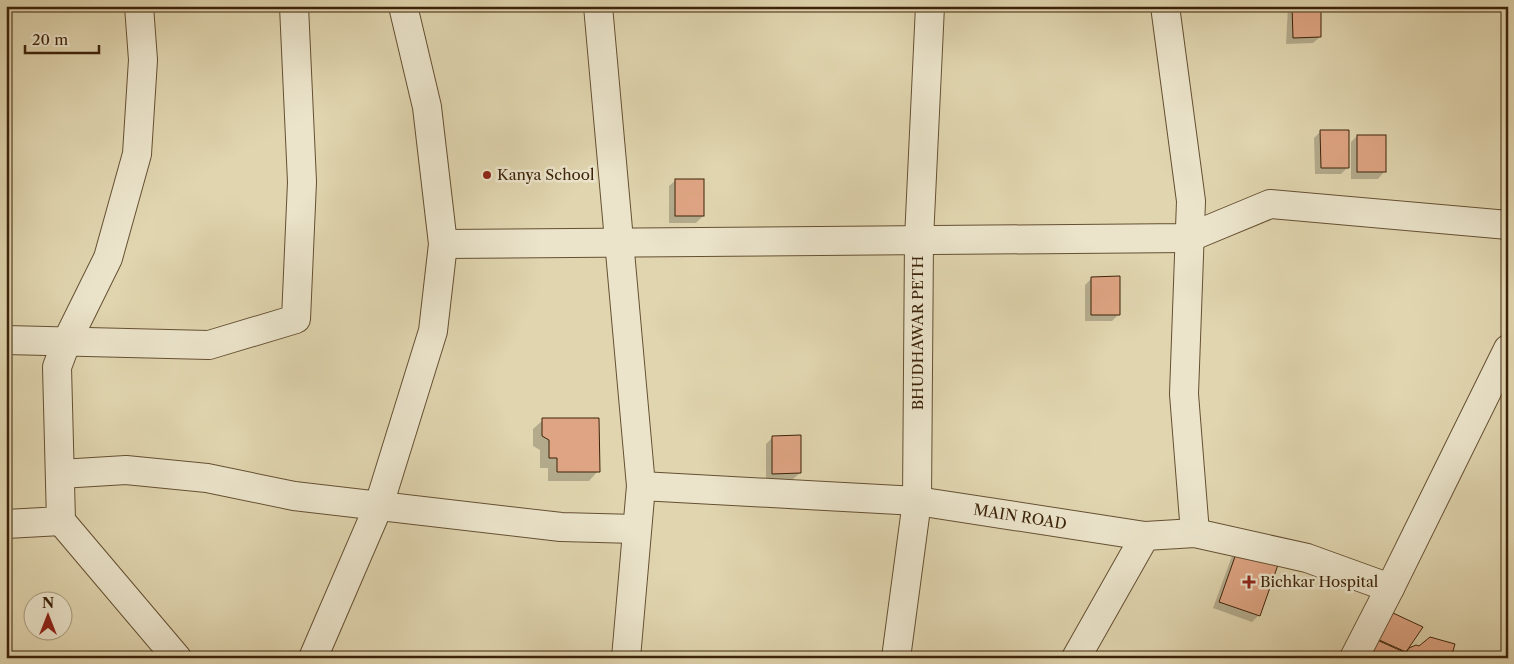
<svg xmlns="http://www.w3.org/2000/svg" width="1514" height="664" viewBox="0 0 1514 664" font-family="'Libre Caslon Text',serif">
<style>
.shadow{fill:#0003}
.building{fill:#dea483;stroke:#3c2309}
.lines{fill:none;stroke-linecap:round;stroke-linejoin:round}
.minor-casing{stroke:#655032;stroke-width:30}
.minor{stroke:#ebe4cb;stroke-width:28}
.poi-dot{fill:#8f2418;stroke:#ebe4cb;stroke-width:2}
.labels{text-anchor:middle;stroke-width:5;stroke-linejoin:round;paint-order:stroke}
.poi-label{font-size:15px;fill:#3c2309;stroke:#ebe4cb;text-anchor:start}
.street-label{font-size:15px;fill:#3c2309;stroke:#ebe4cb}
</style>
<rect width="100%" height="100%" fill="#e0d5af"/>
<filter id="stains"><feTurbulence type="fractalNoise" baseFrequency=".004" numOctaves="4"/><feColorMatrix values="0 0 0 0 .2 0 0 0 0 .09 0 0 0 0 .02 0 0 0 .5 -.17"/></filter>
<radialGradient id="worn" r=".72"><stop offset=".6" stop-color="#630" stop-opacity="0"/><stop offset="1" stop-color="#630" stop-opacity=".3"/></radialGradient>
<g class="shadow">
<polygon points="1288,6 1320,6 1320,37 1313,43 1286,44"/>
<polygon points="1321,131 1348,167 1341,174 1315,174 1314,138"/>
<polygon points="1357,136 1384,172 1378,179 1351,179 1351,142"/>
<polygon points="676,180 703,216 696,223 669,223 669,186"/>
<polygon points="1092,278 1119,314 1112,321 1085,321 1085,285"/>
<polygon points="543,420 598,471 589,481 548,481 548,468 540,468 540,450 533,446 533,429"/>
<polygon points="773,437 800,473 793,479 766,480 766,444"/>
<polygon points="1238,549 1259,615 1252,622 1213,608 1232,556"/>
<polygon points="1393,614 1405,652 1416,646 1450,658 1354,658"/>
</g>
<g class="building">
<polygon points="1292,6 1321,6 1321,37 1293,38"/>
<polygon points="1320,130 1349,130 1349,168 1321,168"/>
<rect x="1357" y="135" width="29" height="37"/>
<rect x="675" y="179" width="29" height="37"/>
<polygon points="1120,276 1120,315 1091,315 1091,277"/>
<polygon points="542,418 599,418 600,472 557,472 557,458 549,458 549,440 542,436"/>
<polygon points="801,435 801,473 772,474 772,436"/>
<polygon points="1238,548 1279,562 1260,616 1219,602"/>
<polygon points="1393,613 1423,627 1406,652 1377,639"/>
<polygon points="1368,636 1406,653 1409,648 1416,645 1419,646 1430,637 1455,644 1451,658 1358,658"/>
</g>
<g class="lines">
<g class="minor-casing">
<g id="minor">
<polyline points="598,6 641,486 626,658"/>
<polyline points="1165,6 1191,201 1184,394 1195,533"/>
<polyline points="443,244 1188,238 1270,204 1508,225"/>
<polyline points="6,340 209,345 296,319 302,182 294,6"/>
<polyline points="60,474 126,470 207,478 294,496 561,527 636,529"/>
<polyline points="641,486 917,501 1145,536 1195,533 1307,558 1390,588"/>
<polyline points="61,521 177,658"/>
<polyline points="6,524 61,521 57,367 66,343 108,258 137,154 143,60 139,6"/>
<polyline points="313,658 379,505 433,331 443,244 427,107 403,6"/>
<polyline points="896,658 917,501 919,239 930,6"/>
<polyline points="1076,658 1145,536"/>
<polyline points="1354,658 1390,588 1508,349"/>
</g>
</g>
<use href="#minor" class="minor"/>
</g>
<g class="poi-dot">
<circle cx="487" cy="175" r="5"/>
<path d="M1246.5 574.5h5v5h5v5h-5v5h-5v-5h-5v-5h5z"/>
</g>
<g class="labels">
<g class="poi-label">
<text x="497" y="180">Kanya School</text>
<text x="1260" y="587">Bichkar Hospital</text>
</g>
<g class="street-label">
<text transform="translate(918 333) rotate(-90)" y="5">BHUDHAWAR PETH</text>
<text transform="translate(1020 517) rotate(9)" y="5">MAIN ROAD</text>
</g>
</g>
<rect width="1514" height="664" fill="none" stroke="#e0d5af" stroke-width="25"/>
<rect x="8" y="8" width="1499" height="649" fill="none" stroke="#3c2309" stroke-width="2.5"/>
<rect x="12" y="12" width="1489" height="639" fill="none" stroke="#3c2309"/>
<g transform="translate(48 616)"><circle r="24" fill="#ebe4cb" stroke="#a5977d"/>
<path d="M0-4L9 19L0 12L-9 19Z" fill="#8f2418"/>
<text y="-8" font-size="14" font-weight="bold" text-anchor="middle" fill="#3c2309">N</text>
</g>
<path d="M25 45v8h74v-8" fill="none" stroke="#3c2309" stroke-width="2.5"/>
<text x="32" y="45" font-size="15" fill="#3c2309" stroke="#ebe4cb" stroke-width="4" paint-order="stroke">20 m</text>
<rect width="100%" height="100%" filter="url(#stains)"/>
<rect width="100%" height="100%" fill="url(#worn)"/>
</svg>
